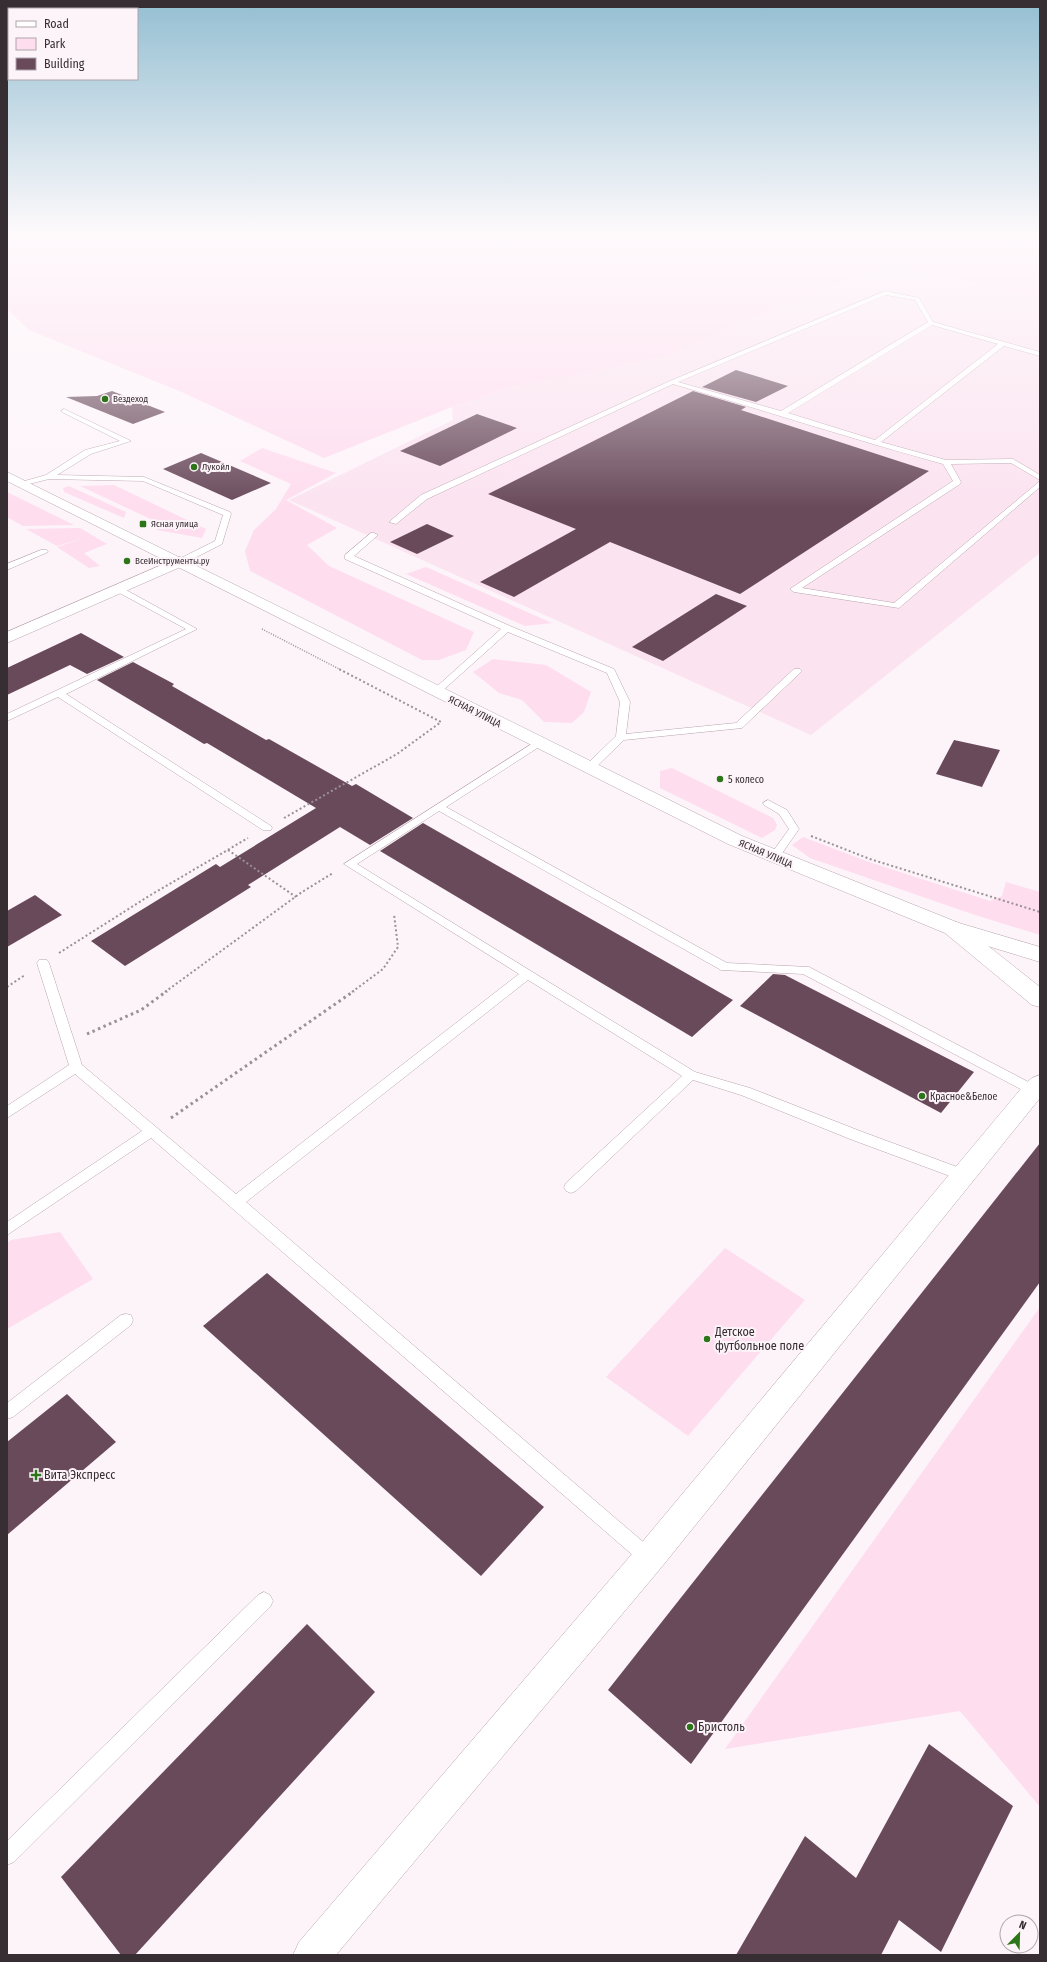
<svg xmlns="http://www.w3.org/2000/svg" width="1047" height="1962" viewBox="0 0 1047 1962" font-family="'Fira Sans Condensed',sans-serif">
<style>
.built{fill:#fbe3f0}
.green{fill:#feddef}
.building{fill:#694a5b}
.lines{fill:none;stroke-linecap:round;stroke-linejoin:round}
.lane-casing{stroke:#b9a4af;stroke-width:1}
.street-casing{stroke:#b9a4af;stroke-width:1}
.secondary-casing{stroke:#b9a4af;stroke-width:1}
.primary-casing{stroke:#b9a4af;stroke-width:1}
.path-far2{stroke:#999196;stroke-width:1.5;stroke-dasharray:1 1.5;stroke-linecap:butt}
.path-far1{stroke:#999196;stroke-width:2;stroke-dasharray:2 2.5;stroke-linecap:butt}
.path{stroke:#999196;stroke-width:3;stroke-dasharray:2.5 3.5;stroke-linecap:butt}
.lane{fill:#fff;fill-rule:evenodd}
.street{fill:#fff;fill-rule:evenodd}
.secondary{fill:#fff;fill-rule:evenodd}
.primary{fill:#fff;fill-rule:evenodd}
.poi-dot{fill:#2d7519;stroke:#fdf4f9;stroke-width:1.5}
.labels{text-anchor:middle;stroke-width:4;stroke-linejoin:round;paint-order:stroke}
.far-poi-label{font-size:9px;fill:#362e33;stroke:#fdf4f9;text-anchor:start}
.street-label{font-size:10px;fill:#362e33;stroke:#fdf4f9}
.poi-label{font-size:10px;fill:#362e33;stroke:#fdf4f9;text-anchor:start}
.near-poi-label{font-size:12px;fill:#362e33;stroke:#fdf4f9;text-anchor:start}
</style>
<rect width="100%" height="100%" fill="#fdf4f9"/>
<polygon class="built" points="888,266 1040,296 1040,553 811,735 289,500 453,420 452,407 515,386 787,303"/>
<g class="green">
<polygon points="7,233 1040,233 1040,296 888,266 787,303 666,356 515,386 452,407 324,458 184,393 29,330 7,309"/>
<polygon points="262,448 336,473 286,500 337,528 307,545 329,566 474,632 466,650 439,660 422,660 250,571 245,551 254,530 276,509 291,484 240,461"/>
<polygon points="114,485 206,529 202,538 157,530 159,523 80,486"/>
<polygon points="69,486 126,512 124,518 64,492 63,488"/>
<polygon points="7,492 74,525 23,526 7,517"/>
<polygon points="80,528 107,544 84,553 100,566 89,568 57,547 84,538 57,546 26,529"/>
<polygon points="426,567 552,623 525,626 406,574"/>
<polygon points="493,659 546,665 591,692 584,712 572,723 544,722 522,700 499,693 473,672"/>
<polygon points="672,768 773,818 777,825 775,830 762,838 660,788 660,771"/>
<polygon points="803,837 869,862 990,901 1002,896 1006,882 1040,892 1040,935 972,914 810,858 792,845"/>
<polygon points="60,1232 93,1279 7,1329 7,1243 11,1240"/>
<polygon points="725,1248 805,1300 688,1436 606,1377"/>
<polygon points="1040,1307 1040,1807 960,1711 725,1749"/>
</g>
<g class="building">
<polygon points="736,370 788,386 756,402 702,387"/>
<polygon points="112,391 165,412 133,424 66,397 97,396"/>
<polygon points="693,391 746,407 741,410 929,471 740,594 610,542 514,597 480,582 576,529 488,494"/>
<polygon points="477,414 517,428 440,466 400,451"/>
<polygon points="201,453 271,483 232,500 163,469"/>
<polygon points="427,524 454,536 417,554 390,542"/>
<polygon points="716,594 747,606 663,661 632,647"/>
<polygon points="81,633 124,657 87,674 70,665 7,695 7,668"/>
<polygon points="133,662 174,684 172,686 266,740 269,739 352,786 356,784 413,818 370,845 340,827 248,885 251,887 125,966 91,941 216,864 220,867 316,808 207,743 204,744 97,680"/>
<polygon points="954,740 1000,750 982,787 936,774"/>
<polygon points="423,823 733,1000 692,1037 380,851"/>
<polygon points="35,895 62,915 7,947 7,911"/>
<polygon points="773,974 785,975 974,1072 941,1113 740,1006"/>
<polygon points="1040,1143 1040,1282 691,1764 608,1690"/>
<polygon points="267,1273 544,1507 481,1576 203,1326"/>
<polygon points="67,1394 116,1442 7,1535 7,1442"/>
<polygon points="307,1624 375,1692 135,1955 121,1955 61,1877"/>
<polygon points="929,1744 1013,1806 941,1952 899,1920 881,1955 736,1955 805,1836 856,1878"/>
</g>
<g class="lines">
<g class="lane-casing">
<g id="lane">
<path d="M885 291 919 298 933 322 1040 352V356L1004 346 881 442 946 460 1013 459 1040 475V480L1011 463 951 464 961 482 960 484 802 588 894 603 1040 481V487L899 608 794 592 790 589 953 481 943 464C852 439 763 410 673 384L427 499 396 524 389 522 421 495 670 381ZM886 295 915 300 928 322 781 411 678 382ZM932 325 998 344 875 440 788 413Z"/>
<polygon points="64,409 131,441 91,454 57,475 144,477 230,512 231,514 222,544 183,564 177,564 177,560 215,541 223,515 143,481 49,479 21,486 21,482 46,475 85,450 120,441 62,412 61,411"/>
<polygon points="371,533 374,533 378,535 354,556 510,626 614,669 630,702 626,734 736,723 794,669 800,669 802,671 742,728 624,740 593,770 585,770 584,768 585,766 616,736 620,702 607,673 508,632 440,693 434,693 432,691 434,689 501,629 345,559 345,555"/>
<polygon points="41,550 47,550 48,552 7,570 7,564"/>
<polygon points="117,585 197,629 66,694 271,826 272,828 271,830 263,830 58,697 7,721 7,714 186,629 114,590 113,588"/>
<polygon points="538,740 543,743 542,745 446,807 727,963 809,967 1038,1087 1039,1090 1038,1093 1033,1095 1028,1093 803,974 721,970 439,811 357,864 695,1072 750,1088 860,1131 968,1171 970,1175 968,1179 963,1180 958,1179 850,1139 741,1095 693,1080 576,1191 571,1193 566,1191 564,1187 566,1183 682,1076 528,980 246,1202 655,1552 658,1558 655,1564 649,1566 643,1564 151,1138 7,1235 7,1222 142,1131 75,1074 7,1118 7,1106 69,1065 37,963 39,960 47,960 49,963 82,1065 236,1194 519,974 344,864"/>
<polygon points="768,800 787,810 799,829 778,859 774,860 769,857 789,829 779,814 764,805 763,803"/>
<polygon points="126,1314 131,1315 133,1320 131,1325 13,1417 7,1419 7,1403 121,1315"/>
<polygon points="264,1592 270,1595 273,1601 270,1607 14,1862 7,1865 7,1841 258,1595"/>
</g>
</g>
<g class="street-casing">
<g id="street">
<polygon points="180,557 185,559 188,562 185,565 7,643 7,632"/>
<polygon points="1040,1075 1040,1098 660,1569 336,1955 293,1955 299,1942 638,1547 1025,1084 1032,1078"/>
</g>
</g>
<g class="secondary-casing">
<polygon id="secondary" points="952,921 959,923 1040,987 1040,1007 1032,1005 945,933 941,928 945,923"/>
</g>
<g class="primary-casing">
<polygon id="primary" points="7,472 742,836 959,923 1040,947 1040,962 945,933 728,844 7,481"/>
</g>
<polyline class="path-far2" points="262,629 341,670"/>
<g class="path-far1">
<polyline points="284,818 397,754 441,722 339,669"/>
<polyline points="811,836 870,859 1040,912"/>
<polyline points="228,850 296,897"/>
<polyline points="59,953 149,896 248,838"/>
<polyline points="7,987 25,975"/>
<polyline points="165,992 302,892 333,873"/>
<polyline points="352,992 383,969 398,947 394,914"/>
</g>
<g class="path">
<polyline points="87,1034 141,1010 167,991"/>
<polyline points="171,1118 354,991"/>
</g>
<use href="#lane" class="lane"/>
<use href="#street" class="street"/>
<use href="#secondary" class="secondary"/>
<use href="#primary" class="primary"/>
</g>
<linearGradient id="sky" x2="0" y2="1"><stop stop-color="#94bfd2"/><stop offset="0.46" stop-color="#fefafc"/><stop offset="1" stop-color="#fefafc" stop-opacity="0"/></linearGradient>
<rect width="1047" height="508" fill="url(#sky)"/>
<g class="poi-dot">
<circle cx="105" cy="399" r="4"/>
<circle cx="194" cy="467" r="4"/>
<rect x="139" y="520" width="8" height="8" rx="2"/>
<circle cx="127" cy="561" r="4"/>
<circle cx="720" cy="779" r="4"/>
<circle cx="922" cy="1096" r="4"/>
<circle cx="707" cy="1339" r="4"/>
<path d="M34 1469h4v4h4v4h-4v4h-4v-4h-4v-4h4z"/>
<circle cx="690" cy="1727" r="4"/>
</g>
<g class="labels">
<g class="far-poi-label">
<text x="113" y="402">Вездеход</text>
<text x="202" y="470">Лукойл</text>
<text x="151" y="527">Ясная улица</text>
<text x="135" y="564">ВсеИнструменты.ру</text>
</g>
<g class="street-label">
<text transform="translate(475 711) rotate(27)" y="4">ЯСНАЯ УЛИЦА</text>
<text transform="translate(766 853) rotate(23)" y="4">ЯСНАЯ УЛИЦА</text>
</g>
<g class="poi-label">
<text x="728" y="783">5 колесо</text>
<text x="930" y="1100">Красное&amp;Белое</text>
</g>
<g class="near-poi-label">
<text x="715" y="1336">Детское<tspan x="715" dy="14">футбольное поле</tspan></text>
<text x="44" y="1479">Вита Экспресс</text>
<text x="698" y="1731">Бристоль</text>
</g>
</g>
<rect width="1047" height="1962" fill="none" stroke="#362e33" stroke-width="16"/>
<rect x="8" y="8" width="130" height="72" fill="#fdf4f9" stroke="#ada5aa"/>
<rect x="16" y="21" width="20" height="6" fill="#ffffff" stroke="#ada5aa"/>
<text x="44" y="28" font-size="12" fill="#362e33">Road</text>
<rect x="16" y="38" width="20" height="12" fill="#feddef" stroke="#ada5aa"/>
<text x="44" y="48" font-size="12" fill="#362e33">Park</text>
<rect x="16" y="58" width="20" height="12" fill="#694a5b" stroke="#ada5aa"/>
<text x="44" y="68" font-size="12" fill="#362e33">Building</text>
<g transform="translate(1019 1934) rotate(23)"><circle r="19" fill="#fdf4f9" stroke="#ada5aa"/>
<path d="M0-3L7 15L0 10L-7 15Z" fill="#2d7519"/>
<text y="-6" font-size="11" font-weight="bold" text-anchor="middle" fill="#362e33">N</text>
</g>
</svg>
